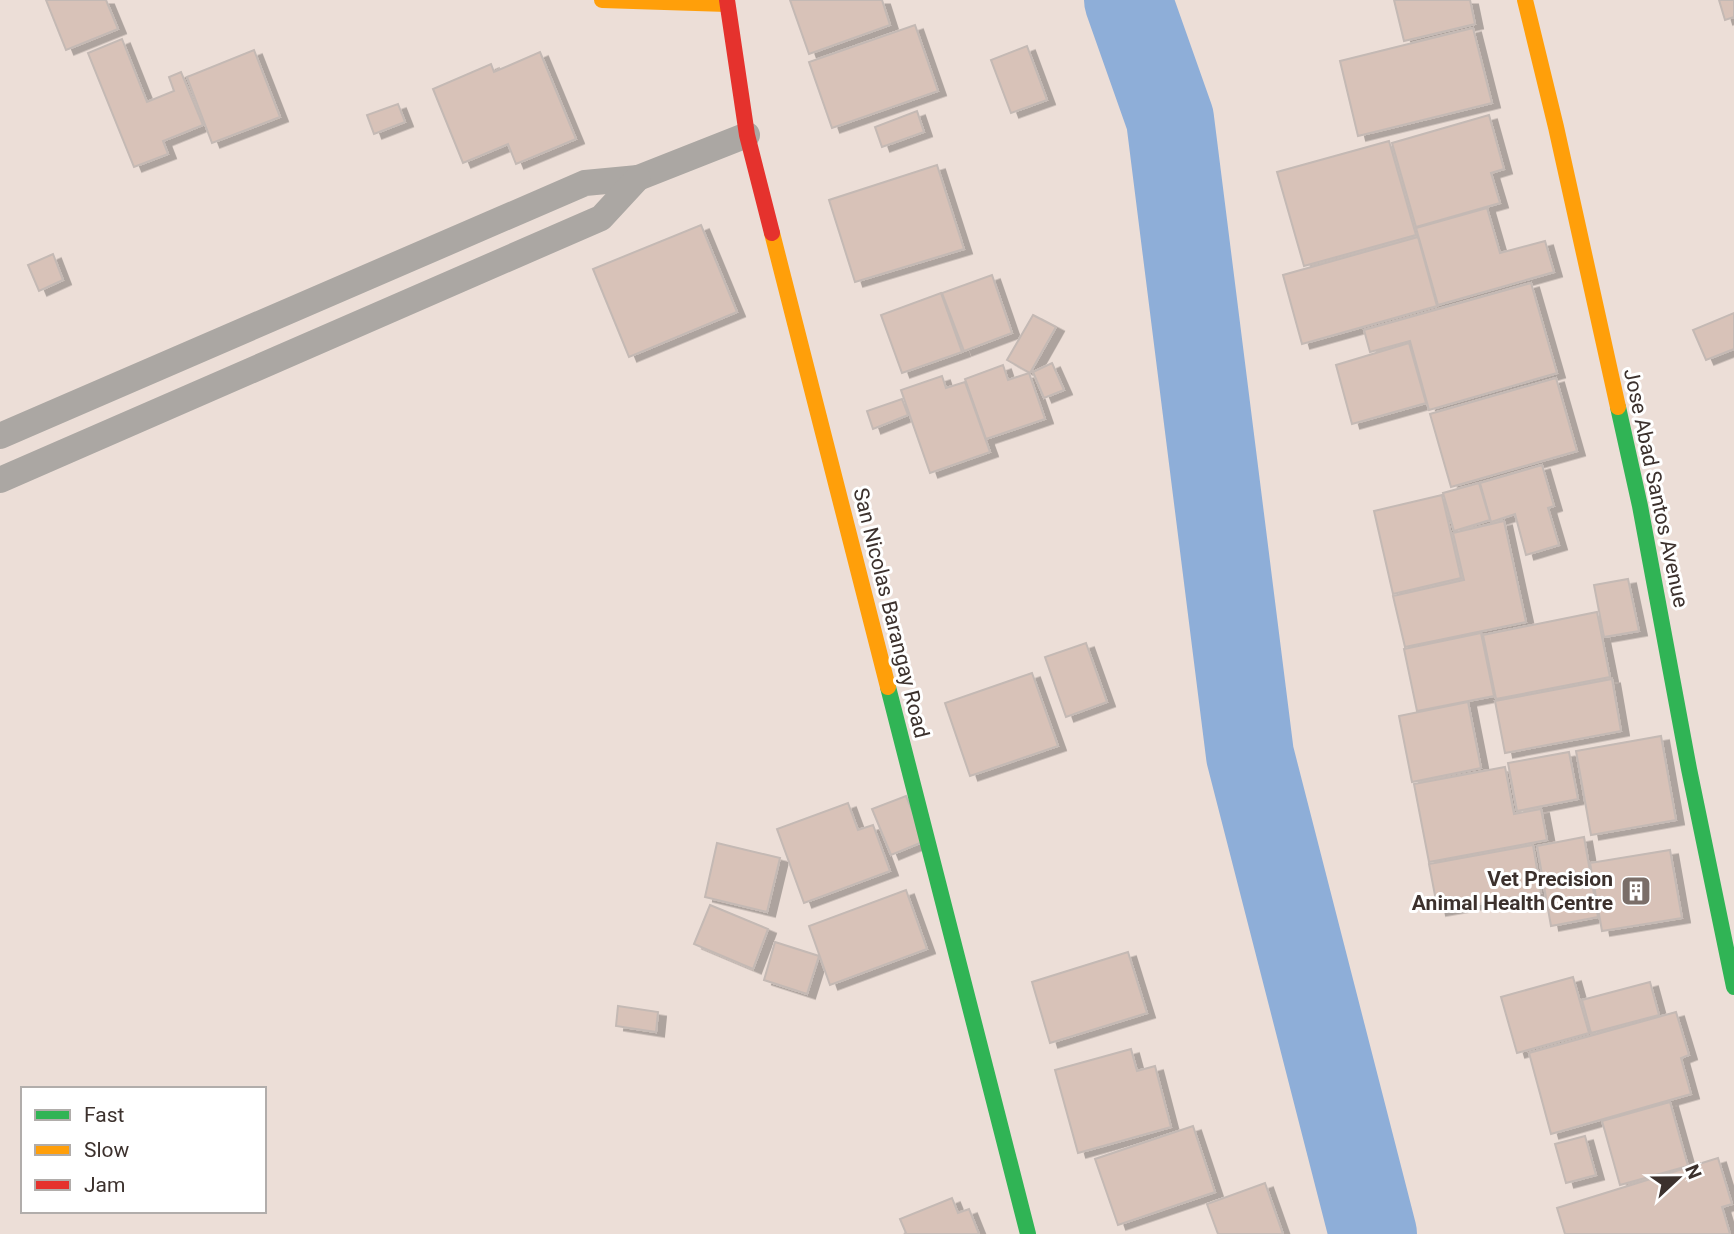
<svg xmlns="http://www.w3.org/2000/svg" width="1734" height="1234" viewBox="0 0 1734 1234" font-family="Roboto,sans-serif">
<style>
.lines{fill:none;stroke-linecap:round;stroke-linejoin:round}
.river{stroke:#8eaed8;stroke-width:88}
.building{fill:#d8c2b8;stroke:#c4b9b4;stroke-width:2;filter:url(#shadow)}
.lane{stroke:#aba7a3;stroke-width:26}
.fast{stroke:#30b455;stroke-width:16}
.slow{stroke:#ff9f0a;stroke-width:16}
.jam{stroke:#e5322d;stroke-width:16}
.labels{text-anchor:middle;stroke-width:6;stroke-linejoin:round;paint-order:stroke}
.street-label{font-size:21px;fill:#3c312d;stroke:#fff}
.poi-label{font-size:21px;font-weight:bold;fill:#3c312d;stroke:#fff;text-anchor:end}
</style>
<defs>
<filter id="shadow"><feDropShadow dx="8" dy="4.5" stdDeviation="0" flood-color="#0004"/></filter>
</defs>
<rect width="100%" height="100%" fill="#ecded7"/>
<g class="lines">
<polyline class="river" points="1128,0 1170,119 1250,755 1373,1234"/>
</g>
<g class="building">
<polygon points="46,0 106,0 118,29 66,50"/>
<polygon points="790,0 882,0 890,25 809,54"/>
<polygon points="1394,0 1470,0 1475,24 1404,41"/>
<polygon points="1719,0 1734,0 1734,17 1725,20"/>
<polygon points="915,25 938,91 832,128 809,62"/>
<polygon points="1473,28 1492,103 1358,136 1340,61"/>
<polygon points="122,39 147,102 174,91 169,77 181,72 203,125 163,141 168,154 134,167 88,53"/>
<polygon points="1027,46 1047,100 1011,113 991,60"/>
<polygon points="254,50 280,117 212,143 187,77"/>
<polygon points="540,52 576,139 516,164 508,144 463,163 433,89 491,64 494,72"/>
<polygon points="398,104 405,122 374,134 367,115"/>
<polygon points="917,111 924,132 882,147 875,127"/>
<polygon points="1489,115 1504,169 1491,173 1500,203 1416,227 1392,143"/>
<polygon points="1389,141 1416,235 1304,266 1277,172"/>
<polygon points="937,165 964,249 855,282 829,200"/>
<polygon points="1487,208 1500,253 1545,241 1554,272 1438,305 1416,228"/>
<polygon points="701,225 737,312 629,357 593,269"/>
<polygon points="1418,237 1437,306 1302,344 1283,275"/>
<polygon points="53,254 63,280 39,291 28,265"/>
<polygon points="992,275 1012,333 964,351 942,293"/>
<polygon points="1531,283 1557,373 1429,410 1410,341 1370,352 1364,330"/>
<polygon points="941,293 962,352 902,373 881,315"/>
<polygon points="1734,313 1734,349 1706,360 1693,330"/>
<polygon points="1033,315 1056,327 1030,373 1007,360"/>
<polygon points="1409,343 1426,403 1352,424 1336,365"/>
<polygon points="1052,363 1064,390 1044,398 1033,372"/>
<polygon points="1003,365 1008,380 1029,373 1045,419 986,439 965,379"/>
<polygon points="942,376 946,388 965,382 990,452 930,473 901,390"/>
<polygon points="1556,378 1577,451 1451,487 1430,414"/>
<polygon points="902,399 908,415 873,429 867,411"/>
<polygon points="1542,465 1554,506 1548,508 1559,545 1526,555 1515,514 1491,522 1480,483"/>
<polygon points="1479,483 1490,520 1454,531 1443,493"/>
<polygon points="1442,495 1461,578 1393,594 1374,511"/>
<polygon points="1504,521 1526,622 1405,647 1393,596 1464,580 1453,533"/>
<polygon points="1628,579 1639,631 1604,637 1594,585"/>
<polygon points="1597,612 1610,677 1496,699 1483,635"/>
<polygon points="1481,633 1494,696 1417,711 1404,649"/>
<polygon points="1086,643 1107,702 1066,717 1045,657"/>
<polygon points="1032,673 1058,746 970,776 945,703"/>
<polygon points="1612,679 1621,731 1505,753 1495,701"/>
<polygon points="1468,702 1481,768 1412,782 1399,716"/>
<polygon points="1661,736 1676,820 1591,835 1576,751"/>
<polygon points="1569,752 1578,799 1517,811 1508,763"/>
<polygon points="1505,767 1514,814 1541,809 1547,840 1429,862 1414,784"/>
<polygon points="906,796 925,841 891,855 872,809"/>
<polygon points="848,803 858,830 873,825 890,871 804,903 777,829"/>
<polygon points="1584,837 1598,917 1551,926 1537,846"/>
<polygon points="717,843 780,858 767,912 705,897"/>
<polygon points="1533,845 1541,893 1438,911 1429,864"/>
<polygon points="1670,850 1682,918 1602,931 1590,863"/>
<polygon points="906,890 927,949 830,985 809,926"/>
<polygon points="710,905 768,929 753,969 694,944"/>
<polygon points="775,942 819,956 807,994 764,980"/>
<polygon points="1128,952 1147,1013 1050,1043 1032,982"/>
<polygon points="1573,977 1589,1033 1517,1053 1501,997"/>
<polygon points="1650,982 1659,1015 1591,1033 1582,1000"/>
<polygon points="618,1006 658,1012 656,1032 616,1026"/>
<polygon points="1676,1012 1689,1055 1681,1058 1691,1094 1551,1134 1529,1053"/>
<polygon points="1131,1049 1137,1071 1155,1066 1171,1127 1078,1153 1055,1070"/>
<polygon points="1670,1102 1688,1166 1620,1185 1602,1121"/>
<polygon points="1193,1126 1215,1192 1118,1225 1095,1159"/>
<polygon points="1585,1136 1596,1175 1566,1183 1555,1144"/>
<polygon points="1718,1158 1732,1204 1722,1207 1730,1234 1565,1234 1557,1208"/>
<polygon points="1265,1183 1283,1234 1218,1234 1207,1204"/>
<polygon points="952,1198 958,1213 969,1209 979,1234 904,1234 906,1233 900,1219"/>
</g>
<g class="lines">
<g class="lane">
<polyline points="0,436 585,183 638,178 747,135"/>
<polyline points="0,480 601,218 638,178"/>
</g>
<g class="fast">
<polyline points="1618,407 1640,506 1689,769 1734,987"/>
<polyline points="888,687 1028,1234"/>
</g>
<g class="slow">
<polyline points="602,0 727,4"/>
<polyline points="1525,0 1556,127 1618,407"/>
<polyline points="772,233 888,687"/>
</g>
<polyline class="jam" points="727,0 747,135 772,233"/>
</g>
<defs>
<g id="building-square" transform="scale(1.575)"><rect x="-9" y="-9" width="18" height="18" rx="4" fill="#7a6e68" stroke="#fff"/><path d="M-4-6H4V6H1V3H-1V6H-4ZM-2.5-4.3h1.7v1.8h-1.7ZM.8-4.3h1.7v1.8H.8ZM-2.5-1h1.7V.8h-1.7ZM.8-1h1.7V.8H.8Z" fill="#fff"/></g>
</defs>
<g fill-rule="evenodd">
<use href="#building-square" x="1636" y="891"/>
</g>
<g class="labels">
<g class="street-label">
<text transform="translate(1656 488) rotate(78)" y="7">Jose Abad Santos Avenue</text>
<text transform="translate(891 613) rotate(76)" y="7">San Nicolas Barangay Road</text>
</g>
<g class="poi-label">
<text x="1613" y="886">Vet Precision<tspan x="1613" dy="24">Animal Health Centre</tspan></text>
</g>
</g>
<rect x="21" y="1087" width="245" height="126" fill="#ffffff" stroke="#b1adab" stroke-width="2"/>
<rect x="35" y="1110" width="35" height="10" fill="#30b455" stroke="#b1adab" stroke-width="2"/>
<text x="84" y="1122" font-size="21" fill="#3c312d">Fast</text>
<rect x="35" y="1145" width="35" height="10" fill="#ff9f0a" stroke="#b1adab" stroke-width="2"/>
<text x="84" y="1157" font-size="21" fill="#3c312d">Slow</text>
<rect x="35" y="1180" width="35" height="10" fill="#e5322d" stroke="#b1adab" stroke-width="2"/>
<text x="84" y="1192" font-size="21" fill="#3c312d">Jam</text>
<g transform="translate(1678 1178) rotate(68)" stroke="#ffffff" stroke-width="5" paint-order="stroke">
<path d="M0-5L12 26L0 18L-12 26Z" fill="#3c312d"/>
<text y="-10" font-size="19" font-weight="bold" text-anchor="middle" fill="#3c312d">N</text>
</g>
</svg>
